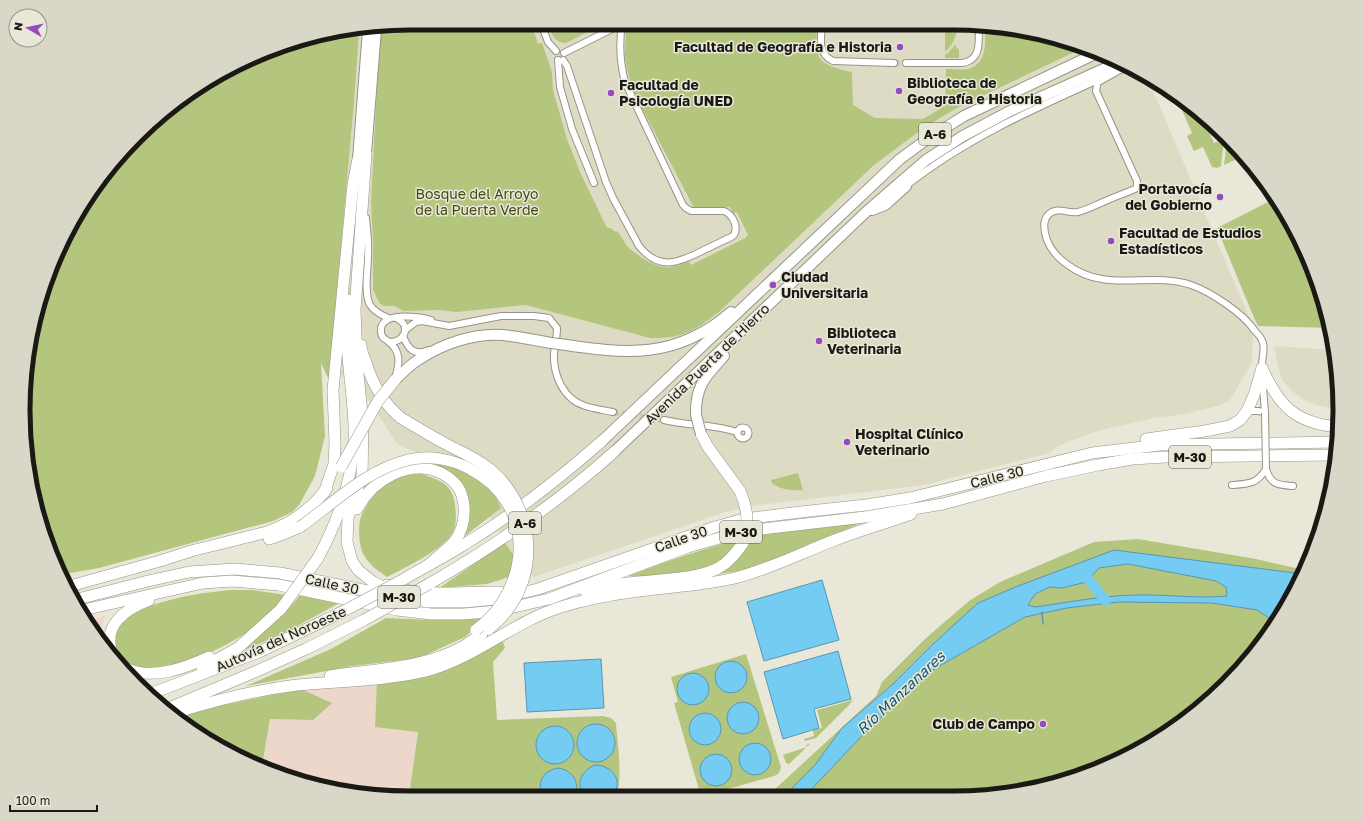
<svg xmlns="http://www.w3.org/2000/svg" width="1363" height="821" viewBox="0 0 1363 821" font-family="'Golos Text',sans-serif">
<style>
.industrial{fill:#edd7ca}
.built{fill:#dedbc5}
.green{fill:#b4c57e}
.water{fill:#75ccf2;stroke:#5a96af;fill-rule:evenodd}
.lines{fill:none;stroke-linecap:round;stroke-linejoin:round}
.stream{stroke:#5a96af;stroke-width:1.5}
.river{stroke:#75ccf2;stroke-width:10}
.minor-tunnel{stroke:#cac8bb;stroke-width:6;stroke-dasharray:6 3;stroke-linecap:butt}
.minor-casing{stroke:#969487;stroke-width:8}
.primary-casing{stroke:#969487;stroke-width:12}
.trunk-casing{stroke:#969487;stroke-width:12}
.motorway-casing{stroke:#969487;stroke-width:12}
.minor{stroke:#fff;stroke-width:6}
.primary{stroke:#fff;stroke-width:10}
.trunk{stroke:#fff;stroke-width:10}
.motorway{stroke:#fff;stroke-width:11}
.minor-bridge-casing{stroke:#969487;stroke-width:8;stroke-linecap:butt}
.trunk-bridge-casing{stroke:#969487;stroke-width:12;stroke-linecap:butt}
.motorway-bridge-casing{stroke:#969487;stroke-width:12;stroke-linecap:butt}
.minor-bridge{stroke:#fff;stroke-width:6}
.trunk-bridge{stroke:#fff;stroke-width:10}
.motorway-bridge{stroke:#fff;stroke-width:11}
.poi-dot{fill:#954bbe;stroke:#e9e7d8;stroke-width:1.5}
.labels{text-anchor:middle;stroke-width:3;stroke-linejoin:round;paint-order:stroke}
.shield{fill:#e9e7d8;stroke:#58574f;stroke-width:1}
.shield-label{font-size:13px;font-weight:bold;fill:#1a1914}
.poi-label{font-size:14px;font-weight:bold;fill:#1a1914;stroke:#e9e7d8;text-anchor:start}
.park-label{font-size:14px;fill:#404b14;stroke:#e9e7d8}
.street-label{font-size:14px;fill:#1a1914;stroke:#e9e7d8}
.water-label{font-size:15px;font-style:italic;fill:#105872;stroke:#e9e7d8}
.rim{fill:none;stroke:#1a1914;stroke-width:5}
</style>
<rect width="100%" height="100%" fill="#e9e7d8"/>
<g class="industrial">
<polygon points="106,616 100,630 100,641 89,620"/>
<polygon points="377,682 418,732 409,797 338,788 286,777 263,766 270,719 313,720 331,703 301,689"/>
</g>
<g class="built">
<polygon points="411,23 978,24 1077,44 1148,79 1251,321 1253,335 1252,363 1230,400 1221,405 1185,414 1154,418 1097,431 1060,445 1049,453 924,485 751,506 728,511 534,577 512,554 469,481 443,464 397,444 366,396 319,358 286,43"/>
<polygon points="1274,346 1334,350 1340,410 1320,406 1306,401 1293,392 1282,380 1277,363"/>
</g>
<g class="green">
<path d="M411 23H531L538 44 542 43 552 72 553 90 567 139 580 172 607 228H611L614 231 618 232C622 237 626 246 631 250 642 258 657 269 671 267 677 266 683 264 689 261L691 265 745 238 748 235 737 212 733 213 730 207 694 208 633 91 627 69 625 55 626 23 817 24C816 61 815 63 852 72L853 105 875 118 923 119 945 106 946 69C953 69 964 71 971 68 988 61 985 40 985 25L1077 44 1085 47 959 107 938 119 917 133 874 165 718 313C704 323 688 336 670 337 663 338 657 338 650 338L526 305 457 312 438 310 404 311 394 306H383L379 302 373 290V245L371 201 380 28Z"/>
<path d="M548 23H605L566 43C554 43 551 33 548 23Z"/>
<path d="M945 24H957C957 36 954 43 945 52Z"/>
<polygon points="359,32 354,102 329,380 321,363 325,436 315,476 299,505 292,512 273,521 99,568 64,574 44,535 23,411 43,286 103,175 175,103 286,43"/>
<polygon points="956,44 956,48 959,49 959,58 945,58 945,55 949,52"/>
<polygon points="1181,99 1202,116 1214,143 1224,138 1221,166 1217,168 1212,167 1203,147 1194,151 1187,136 1192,133 1179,103"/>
<polygon points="1227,140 1237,159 1224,165"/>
<polygon points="1253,169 1275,195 1275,196 1267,200"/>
<polygon points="1276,198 1311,262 1330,328 1258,326 1254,318 1217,228"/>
<polygon points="443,464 471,472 492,488 501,508 457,542 464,493 419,466"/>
<path d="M798 473 803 490C792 491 781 490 772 483L771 480Z"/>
<path d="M422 474C439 480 453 484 455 505 456 514 457 524 453 532 445 549 404 568 387 577 378 571 371 566 365 557 359 548 358 531 360 520 363 508 378 487 389 481 399 476 411 474 422 474Z"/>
<path d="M863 522 824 539 750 569 695 578 628 576C680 556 734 538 790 529 814 526 839 524 863 522Z"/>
<polygon points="1138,539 1256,559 1304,570 1275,626 1208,702 1146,746 1077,777 1003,795 765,796 774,790 876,696 882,682 925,639 969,601 1000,582 1094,542"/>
<polygon points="505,543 517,560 512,576 487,584 439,588"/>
<path d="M229 590H253L286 595C279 603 272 612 264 620 239 642 163 681 130 666 118 661 116 655 115 643 114 636 117 625 122 620 131 609 178 597 193 595 205 592 217 592 229 590Z"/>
<polygon points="302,593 343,601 288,631 240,652 282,616"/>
<polygon points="386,618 432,620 486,618 465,637 419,658 353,666 246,686 331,649"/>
<path d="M502 639 505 648 493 662 497 720 603 716 611 718 616 723C617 740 624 783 615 796L385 797 338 788 409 796 418 732 375 727 377 682 426 677Z"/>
<path d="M746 654 781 767C780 772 779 774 774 776L707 795 700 793 674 703 678 702 671 677Z"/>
<polygon points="301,689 332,703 313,720 270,719 262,766 195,733 180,718 199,710"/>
<polygon points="853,700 849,705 816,738 805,741 804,739 814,736 813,730 822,728 817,710"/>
<polygon points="810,744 789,764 786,763 783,755 807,747 806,745"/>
</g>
<g class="water">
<path d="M1114 550 1303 574 1278 619 1272 620 1257 610 1212 603 1118 602 1067 608 1025 617 922 676 859 739 806 795 784 796 815 765 842 728 893 684 933 644 978 603 1018 586ZM1128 564 1216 581 1226 587 1227 596C1196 599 1165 594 1134 595 1101 596 1069 602 1036 607L1028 605 1035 594 1050 587 1062 588 1086 582 1099 568Z"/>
<polygon points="822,580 839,640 764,661 747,602"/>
<polygon points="838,651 851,699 814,709 819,728 783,739 764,672"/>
<polygon points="601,659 604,708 527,712 524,663"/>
<circle cx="731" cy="677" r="16"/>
<circle cx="693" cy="689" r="16"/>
<circle cx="743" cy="718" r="16"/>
<circle cx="705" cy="729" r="16"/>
<circle cx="596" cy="743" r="19"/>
<circle cx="555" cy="745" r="19"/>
<circle cx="755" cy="759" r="16"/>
<circle cx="716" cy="770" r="16"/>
<path d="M595 765C612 765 625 782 612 796H585C574 785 582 770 595 765Z"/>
<path d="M558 768C572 770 581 782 574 796H542C537 781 543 771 558 768Z"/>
</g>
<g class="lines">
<polyline class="stream" points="1042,612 1043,624"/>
<polyline class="river" points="1080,569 1106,601"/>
<g class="minor-tunnel">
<polyline points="894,63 906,63"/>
<polyline points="613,412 664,420"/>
</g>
<g class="minor-casing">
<g id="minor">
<polyline points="541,23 548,42 556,51"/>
<path d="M822 24C821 39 817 53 833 61L894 63"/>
<polyline points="564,53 622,24"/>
<polyline points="558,60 560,87 572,129 594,183"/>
<path d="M563 60 567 66 606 182 613 198 639 246C659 271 678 263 702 251 712 246 723 241 733 236 739 229 734 215 724 211H691L686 208 683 205 625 82C620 63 619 43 622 23"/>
<path d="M906 63H962C983 60 978 40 979 24"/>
<path d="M1098 80 1096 91 1137 181V187L1135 189C1123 194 1112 198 1101 203 1094 206 1086 210 1078 212 1068 214 1058 206 1049 214 1042 220 1044 232 1047 240 1051 250 1059 259 1068 265 1107 294 1149 271 1191 285 1211 292 1243 313 1255 331 1258 334 1262 339 1263 343 1265 349 1262 358 1262 365 1262 381 1264 397 1265 413L1259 411H1247"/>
<path d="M906 186C964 140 1031 110 1098 80"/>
<path d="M366 218C367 230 369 243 368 256 368 270 364 288 369 303 373 311 381 315 388 318"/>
<path d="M405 330 416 322 422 321 449 326 501 316H534L549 318 557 328C557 337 555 345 554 353 553 375 563 399 585 406 594 409 603 410 613 412"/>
<path d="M403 336C408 349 414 356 429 350"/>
<path d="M389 342C405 343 412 325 396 318"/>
<path d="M395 378C400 363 401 351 388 341 384 339 381 336 381 332 378 311 419 316 431 320"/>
<path d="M664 420C688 426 713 424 737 432"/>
<circle cx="743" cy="433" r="5.5"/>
<path d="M1266 469C1271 485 1278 485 1293 486"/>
<path d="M1232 485C1249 484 1257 484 1266 469"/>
</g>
</g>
<g class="primary-casing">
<g id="primary">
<polyline points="366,153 376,29"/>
<polyline points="358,159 368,30"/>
</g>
</g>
<g class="trunk-casing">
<g id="trunk">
<polyline points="1098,80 1123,66"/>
<polyline points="872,210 885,205 906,186"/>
<path d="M559 344C626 354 676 360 731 312"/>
<path d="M395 380C402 373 410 365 418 360 442 344 473 333 503 335 519 337 535 340 551 343"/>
<path d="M696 415C695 386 706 376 724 356"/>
<polyline points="602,441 900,159 926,140 964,116 1097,53"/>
<polyline points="614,452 866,212 926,160 963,136 1010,111 1117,63"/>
</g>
</g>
<g class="motorway-casing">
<g id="motorway">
<polyline points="366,153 355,310 357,363 363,424 362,476 348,518 347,542 352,561 358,570 373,582 387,589 394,590"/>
<path d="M361 345C361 351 364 357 366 363 373 385 384 404 401 418"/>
<path d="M1262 368C1279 406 1295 423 1338 427"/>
<polyline points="701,434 708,447 740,491"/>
<polyline points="1146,439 1205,431 1230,426 1240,420 1247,411 1254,395 1262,368"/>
<polyline points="324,493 334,464 335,443 333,390 353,185 358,159"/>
<path d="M357 509C372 480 409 458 441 473 456 481 462 489 464 506 465 518 462 531 455 541 447 550 436 558 427 566"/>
<polyline points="269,539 286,533 300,527"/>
<path d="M318 558C338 521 352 482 354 440 355 415 351 391 349 367 346 345 347 322 348 300"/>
<path d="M404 579C424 567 445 557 465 544 514 514 559 479 602 441"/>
<path d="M429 584C495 546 557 503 614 452"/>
<path d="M387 585C421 598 465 591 500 592"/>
<path d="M70 586 160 561 191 551 267 532C292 523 312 509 327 488"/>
<path d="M585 591C598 588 613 584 627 583 651 580 699 580 720 567 730 561 736 553 743 543"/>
<polyline points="78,599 148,581 189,572 235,569 280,573 363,590 428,602 464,602 496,599 538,589 715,527 744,519 801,512 866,505 910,498 1092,453 1160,445 1337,442"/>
<polyline points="83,610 203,583 232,581 279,585 397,610 431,614 464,614 497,611 549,599 688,547 744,531 865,517 943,504 1046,476 1098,465 1132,459 1165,457 1336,455"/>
<path d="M113 655C101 626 125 609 149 600"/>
<polyline points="202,667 218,659 239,647 281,609"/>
<path d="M128 669C153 680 185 668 209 657"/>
<path d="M330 676C375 669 423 669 464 646 470 642 476 638 482 634"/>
<polyline points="153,693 259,652 342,612"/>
<polyline points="169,708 250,674 306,649 364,620"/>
<path d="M181 711C220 699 256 690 297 685 340 681 384 681 426 671 475 658 513 622 561 607 584 600 608 595 632 592 666 587 701 586 735 578 770 569 801 553 835 540 860 530 886 523 911 514"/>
</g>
</g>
<use href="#minor" class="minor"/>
<use href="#primary" class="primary"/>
<use href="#trunk" class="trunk"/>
<use href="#motorway" class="motorway"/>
<g class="minor-bridge-casing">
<polyline id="minor-bridge" points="1265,413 1266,469"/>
</g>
<g class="trunk-bridge-casing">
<g id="trunk-bridge">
<polyline points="551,343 559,344"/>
<polyline points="696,415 701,434"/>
</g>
</g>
<g class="motorway-bridge-casing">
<g id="motorway-bridge">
<path d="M401 418C416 427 431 436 446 444 461 452 478 459 491 470 540 513 541 588 489 629"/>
<polyline points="341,467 378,401 395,380"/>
<path d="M740 491C748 510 749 523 743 543"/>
<path d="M300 527C334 503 366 470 408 460 429 455 452 459 470 469 537 503 532 588 476 630"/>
<polyline points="281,609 318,558"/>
<polyline points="342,612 404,579"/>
<polyline points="364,620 429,584"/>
</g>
</g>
<use href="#minor-bridge" class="minor-bridge"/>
<use href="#trunk-bridge" class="trunk-bridge"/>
<use href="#motorway-bridge" class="motorway-bridge"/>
</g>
<g class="poi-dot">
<circle cx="900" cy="47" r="4"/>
<circle cx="899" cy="91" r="4"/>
<circle cx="611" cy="93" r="4"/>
<circle cx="1220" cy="197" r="4"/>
<circle cx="1111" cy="241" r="4"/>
<circle cx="773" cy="285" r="4"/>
<circle cx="819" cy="341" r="4"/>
<circle cx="847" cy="442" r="4"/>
<circle cx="1043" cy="724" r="4"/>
</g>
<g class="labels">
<g class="shield">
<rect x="919" y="123" width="32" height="22" rx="3"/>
<rect x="1169" y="446" width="42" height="22" rx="3"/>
<rect x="509" y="512" width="32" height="22" rx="3"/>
<rect x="720" y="521" width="42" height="22" rx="3"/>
<rect x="378" y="586" width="42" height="22" rx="3"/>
</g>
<g class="shield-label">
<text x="935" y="139">A-6</text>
<text x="1190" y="462">M-30</text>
<text x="525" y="528">A-6</text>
<text x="741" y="537">M-30</text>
<text x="399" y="602">M-30</text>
</g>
<g class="poi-label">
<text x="892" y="52" text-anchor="end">Facultad de Geografía e Historia</text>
<text x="907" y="88">Biblioteca de<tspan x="907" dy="16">Geografía e Historia</tspan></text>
<text x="619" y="90">Facultad de<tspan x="619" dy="16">Psicología UNED</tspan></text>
<text x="1212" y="194" text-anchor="end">Portavocía<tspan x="1212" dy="16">del Gobierno</tspan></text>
<text x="1119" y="238">Facultad de Estudios<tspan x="1119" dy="16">Estadísticos</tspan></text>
<text x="781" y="282">Ciudad<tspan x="781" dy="16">Universitaria</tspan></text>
<text x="827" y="338">Biblioteca<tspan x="827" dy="16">Veterinaria</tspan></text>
<text x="855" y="439">Hospital Clínico<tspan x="855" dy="16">Veterinario</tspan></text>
<text x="1035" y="729" text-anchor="end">Club de Campo</text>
</g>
<g class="park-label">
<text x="477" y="199">Bosque del Arroyo<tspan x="477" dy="16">de la Puerta Verde</tspan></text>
</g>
<g class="street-label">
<text transform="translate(707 364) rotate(-44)" y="5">Avenida Puerta de Hierro</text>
<text transform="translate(997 477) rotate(-14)" y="5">Calle 30</text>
<text transform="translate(681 539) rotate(-19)" y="5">Calle 30</text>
<text transform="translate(332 584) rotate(12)" y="5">Calle 30</text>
<text transform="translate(281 639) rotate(-24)" y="5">Autovía del Noroeste</text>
</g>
<g class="water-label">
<text transform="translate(901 693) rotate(-43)" y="5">Río Manzanares</text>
</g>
</g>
<path d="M0 0H1363V821H0ZM410 30H953A380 380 0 0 1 1333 410V411A380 380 0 0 1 953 791H410A380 380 0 0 1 30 411V410A380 380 0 0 1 410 30Z" fill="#d8d7c8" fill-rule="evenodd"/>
<path class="rim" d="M410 30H953A380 380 0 0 1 1333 410V411A380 380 0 0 1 953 791H410A380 380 0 0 1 30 411V410A380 380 0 0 1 410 30Z"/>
<g transform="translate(28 28) rotate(279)"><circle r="19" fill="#e9e7d8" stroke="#96958a"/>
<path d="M0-3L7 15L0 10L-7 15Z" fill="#954bbe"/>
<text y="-6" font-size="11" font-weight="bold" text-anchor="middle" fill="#1a1914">N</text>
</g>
<path d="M10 805v6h87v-6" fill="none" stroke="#1a1914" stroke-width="2"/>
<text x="16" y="805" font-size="12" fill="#1a1914" stroke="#e9e7d8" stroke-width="3" paint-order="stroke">100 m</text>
</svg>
